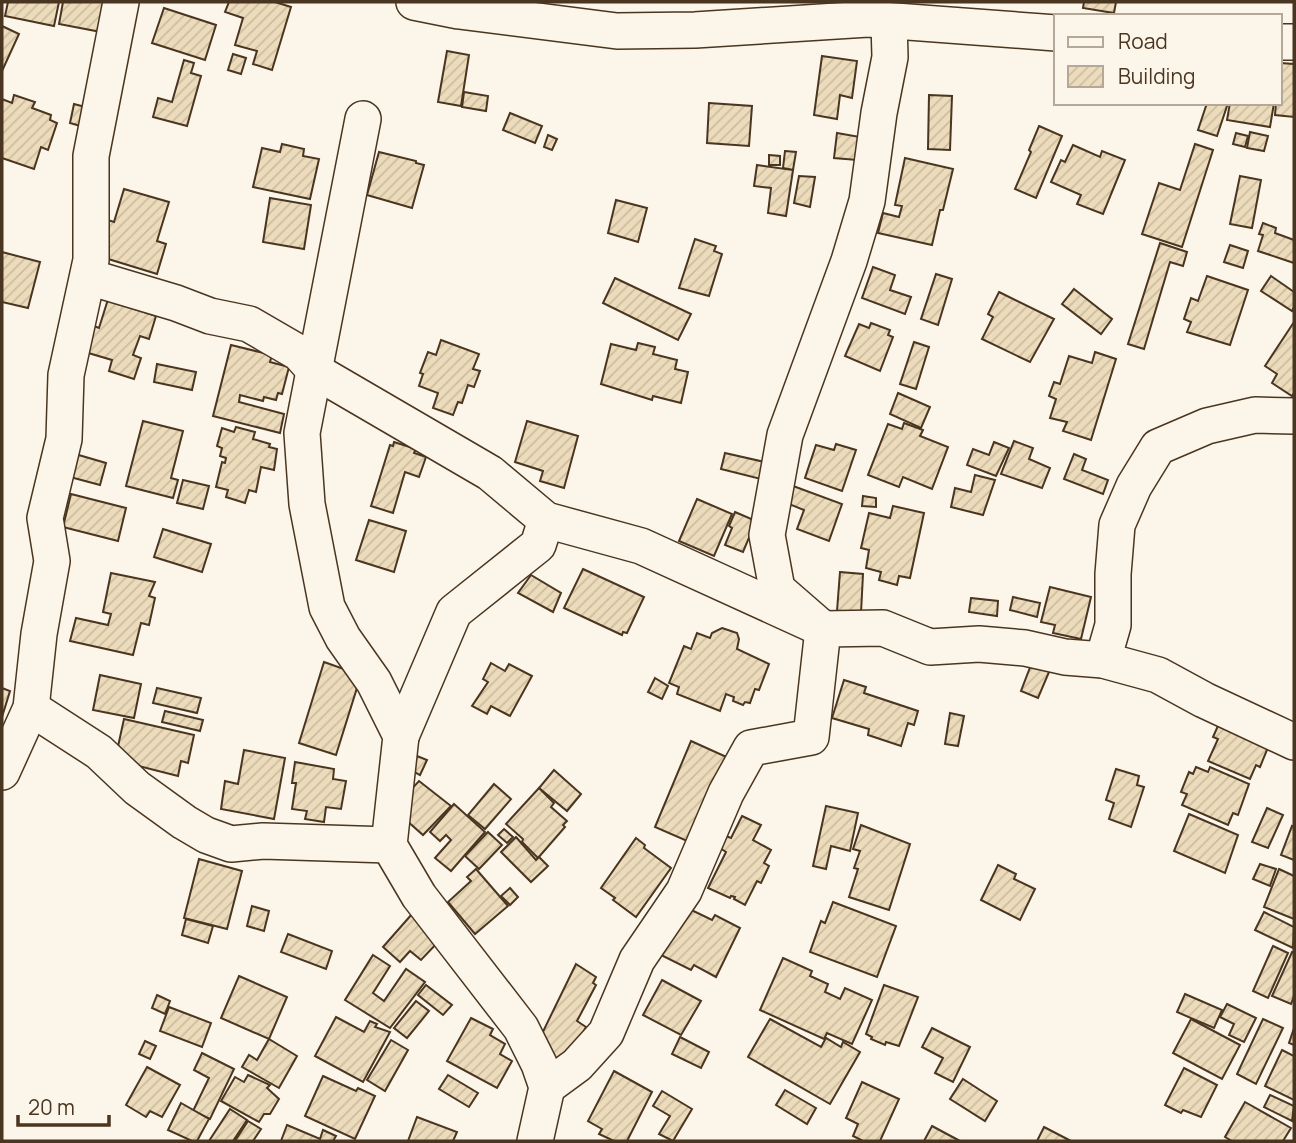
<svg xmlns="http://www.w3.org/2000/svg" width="1296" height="1143" viewBox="0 0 1296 1143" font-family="Manrope,sans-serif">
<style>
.building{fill:url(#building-hatch);stroke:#4a3520;stroke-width:2}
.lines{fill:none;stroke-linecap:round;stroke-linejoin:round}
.minor-casing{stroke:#4a3520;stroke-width:38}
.minor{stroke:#fbf6e9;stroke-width:35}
</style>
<defs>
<pattern id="building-hatch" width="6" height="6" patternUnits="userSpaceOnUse" patternTransform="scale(1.75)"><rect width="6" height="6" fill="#ecdcbc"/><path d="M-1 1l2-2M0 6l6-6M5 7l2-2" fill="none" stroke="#ccbda1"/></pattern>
</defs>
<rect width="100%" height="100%" fill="#fbf6e9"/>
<g class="building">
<polygon points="8,2 59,2 54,26 5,16"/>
<polygon points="63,2 106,2 101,32 59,24"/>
<polygon points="229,2 275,2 291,7 272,70 253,64 257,51 235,45 243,18 225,12"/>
<polygon points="1084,2 1116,2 1114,13 1083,8"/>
<polygon points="164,8 216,25 205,60 152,43"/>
<polygon points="2,26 19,34 2,71"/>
<polygon points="447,51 469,55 461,106 438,102"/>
<polygon points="233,54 246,58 241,74 228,70"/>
<polygon points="822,56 857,61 852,98 840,95 837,119 814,115"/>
<polygon points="184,60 194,63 191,73 201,76 187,126 153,117 158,98 172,102"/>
<polygon points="1280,63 1294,64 1294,117 1275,115 1276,103 1280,103"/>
<polygon points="464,92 488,96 486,111 462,107"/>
<polygon points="14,95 35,102 32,108 51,115 50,120 57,123 48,150 41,147 34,169 2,158 2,99 12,103"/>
<polygon points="929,95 952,96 950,150 928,149"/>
<polygon points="709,103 752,106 749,146 707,143"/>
<polygon points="1207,103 1228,103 1217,136 1198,130"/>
<polygon points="1230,103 1274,103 1270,127 1227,120"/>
<polygon points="74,104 89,108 84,127 70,123"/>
<polygon points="510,113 542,126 535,143 503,130"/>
<polygon points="1039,126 1062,136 1036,198 1015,189 1031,152 1029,150"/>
<polygon points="1250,132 1268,136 1264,151 1247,148"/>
<polygon points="837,133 860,137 857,160 834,158"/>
<polygon points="1236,133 1248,136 1245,147 1233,144"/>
<polygon points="548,135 557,139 552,150 544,147"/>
<polygon points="282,144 304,149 303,156 319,159 310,199 253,187 262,148 280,152"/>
<polygon points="1195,144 1213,150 1182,247 1142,234 1159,183 1180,190"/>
<polygon points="1073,145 1100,157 1102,151 1125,160 1103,214 1077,204 1081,195 1051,182 1061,160 1065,162"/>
<polygon points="785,151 796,152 793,170 783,168"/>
<polygon points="379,152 416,161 416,163 424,165 412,208 367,195"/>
<polygon points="769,155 780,156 780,165 769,165"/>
<polygon points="905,158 953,169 943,210 940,210 932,245 878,233 883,213 899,217 902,206 895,205"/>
<polygon points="757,165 793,170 786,216 768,213 771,188 754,186"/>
<polygon points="799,176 815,177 810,207 794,203"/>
<polygon points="1240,176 1261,180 1252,228 1230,224"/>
<polygon points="124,189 169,202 157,241 166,244 157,274 105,258 109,243 102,241 108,220 114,222"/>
<polygon points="270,198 311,205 304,249 263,242"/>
<polygon points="616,200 647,208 638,242 608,233"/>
<polygon points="1263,223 1276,228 1275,233 1294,240 1294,263 1258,251 1263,235 1259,234"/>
<polygon points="695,239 716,246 714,251 722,254 709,296 679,288"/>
<polygon points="1160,243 1187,252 1183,266 1170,262 1144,349 1128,344"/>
<polygon points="1230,245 1248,251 1243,268 1224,262"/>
<polygon points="2,252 40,262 28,308 2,302"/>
<polygon points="873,267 895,275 890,290 911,297 905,314 862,298"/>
<polygon points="936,274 952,279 938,325 921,319"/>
<polygon points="1207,276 1248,290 1230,345 1187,332 1191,322 1184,319 1191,298 1198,301"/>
<polygon points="1271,276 1294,292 1294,307 1292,311 1261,291"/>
<polygon points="615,278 691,314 678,340 603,303"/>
<polygon points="1074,289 1112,319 1101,334 1062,304"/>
<polygon points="999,292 1054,319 1030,362 982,339 993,317 988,314"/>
<polygon points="110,293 137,302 135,309 156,316 149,339 140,336 133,355 141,358 134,379 109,371 112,360 85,352 94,326 99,328"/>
<polygon points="1294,322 1294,393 1292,396 1272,383 1277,374 1265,366"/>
<polygon points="871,323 890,330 888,335 893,337 880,371 845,356 859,324 869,328"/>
<polygon points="441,340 479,354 473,369 480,371 474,387 468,385 462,403 458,402 453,415 433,408 438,393 419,386 423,374 420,373 428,352 436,355"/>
<polygon points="914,342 929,347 916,389 900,384"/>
<polygon points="638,343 655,347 653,354 677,360 675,369 688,372 681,403 653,396 652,400 601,384 611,344 636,350"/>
<polygon points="231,345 272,355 270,362 289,367 282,394 278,393 276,400 264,397 263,401 240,395 239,402 284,414 280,433 213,416"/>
<polygon points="1095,352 1116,359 1091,440 1063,431 1067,422 1050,418 1056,399 1049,396 1054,382 1060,384 1069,356 1092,363"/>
<polygon points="157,364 196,372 192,390 154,382"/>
<polygon points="898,393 930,407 921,428 890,414"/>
<polygon points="143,421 183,431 171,478 178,480 173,498 126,486"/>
<polygon points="527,421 578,436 564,488 540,481 543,471 515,462"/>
<polygon points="904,423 923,430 920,436 948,447 932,489 903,477 899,487 868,475 888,424 902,429"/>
<polygon points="236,427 255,432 253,439 270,444 269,447 277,449 274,470 261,467 256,492 249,490 245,503 226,497 228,490 216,487 222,462 225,463 226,458 220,456 222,448 217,446 222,428 234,432"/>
<polygon points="1014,441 1033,448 1029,459 1050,468 1042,488 1001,474"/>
<polygon points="394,442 416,449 414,453 426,457 419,477 405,472 393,513 371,506 390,445 393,446"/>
<polygon points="994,442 1009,448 996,476 967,465 973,449 989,455"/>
<polygon points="836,444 856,450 842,491 805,478 816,445 834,450"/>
<polygon points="65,451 106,463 100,485 59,474"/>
<polygon points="725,453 769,463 765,480 721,469"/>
<polygon points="1074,454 1086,459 1082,470 1108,480 1103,494 1064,479"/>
<polygon points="975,475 995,480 983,515 951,507 955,488 971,492"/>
<polygon points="183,480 209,486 203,509 177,503"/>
<polygon points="785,483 842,504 829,541 797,529 804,510 779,500"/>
<polygon points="71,494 126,508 118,541 63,527"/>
<polygon points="863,496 876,498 876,507 862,506"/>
<polygon points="697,499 732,514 714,556 679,541"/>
<polygon points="893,506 924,513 910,578 899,576 897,585 879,580 881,572 866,568 869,550 861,548 869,513 890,518"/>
<polygon points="735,512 756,521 743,552 725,545 732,528 729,526"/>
<polygon points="369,520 406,531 394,572 356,560"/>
<polygon points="163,529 211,544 202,572 154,557"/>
<polygon points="583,569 644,597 627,633 623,632 622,635 564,608"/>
<polygon points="840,572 863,574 861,613 837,611"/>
<polygon points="111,573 155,582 149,596 155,598 149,625 141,623 133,655 70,641 76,618 108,625 111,614 103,612"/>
<polygon points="531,575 561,593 553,612 518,593"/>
<polygon points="1050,587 1091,597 1081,639 1053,633 1055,625 1041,622"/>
<polygon points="1013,597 1040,603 1037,617 1010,610"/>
<polygon points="971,598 998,601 997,616 969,612"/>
<polygon points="722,628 737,633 739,639 737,649 769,664 759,690 755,689 750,703 745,702 743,705 733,701 734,697 726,694 720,711 677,694 679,687 669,683 684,646 691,649 697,633 710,638 712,633"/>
<polygon points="1034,657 1052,665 1038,698 1021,691"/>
<polygon points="324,662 361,675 336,755 299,743"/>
<polygon points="491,663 505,671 509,664 532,676 510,716 491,706 487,714 472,706 488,682 483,679"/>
<polygon points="100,675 141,684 134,718 93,710"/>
<polygon points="655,678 668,686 662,699 648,692"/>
<polygon points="844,680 866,687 864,693 918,711 914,725 908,723 901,746 868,735 869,729 832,718"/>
<polygon points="2,688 10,691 2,717"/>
<polygon points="157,688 201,698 197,713 153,703"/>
<polygon points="165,711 203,720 200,731 162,722"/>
<polygon points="950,713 964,716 958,746 945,744"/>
<polygon points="124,719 194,735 188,763 181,761 178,776 115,760"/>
<polygon points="1221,719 1271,740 1260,767 1256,765 1250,779 1208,761 1218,739 1213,737"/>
<polygon points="691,741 731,759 694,844 655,827"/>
<polygon points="244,750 285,758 274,819 221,809 225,781 238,784"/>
<polygon points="417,756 427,760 420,775 411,770"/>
<polygon points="295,762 334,769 333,779 346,781 341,809 326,807 324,822 305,819 307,811 292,809 296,783 292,783"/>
<polygon points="1196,767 1208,772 1210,767 1249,784 1238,815 1233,813 1228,825 1182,805 1187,794 1181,792 1189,772 1193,774"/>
<polygon points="1116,769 1139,776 1137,785 1144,787 1131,827 1109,819 1114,803 1106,800"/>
<polygon points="554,770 581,794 567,811 539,788"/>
<polygon points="419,781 451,806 423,835 397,812 405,796"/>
<polygon points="494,784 511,799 485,829 468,815"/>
<polygon points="539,788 554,803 551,807 567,821 563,825 565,827 538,858 522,842 523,839 506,824"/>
<polygon points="454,804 485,832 451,871 435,858 451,840 446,835 440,841 430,832"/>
<polygon points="826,806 858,813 850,851 831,846 826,869 813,866"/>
<polygon points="1267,808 1283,815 1268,848 1252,842"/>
<polygon points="1189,814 1238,835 1225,873 1174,851"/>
<polygon points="742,816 761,825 753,840 771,850 764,863 769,866 761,883 757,881 745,905 734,899 735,897 731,896 730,898 708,888 726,852 720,848 726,836 731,838"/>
<polygon points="861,825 910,844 889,910 849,897 858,869 854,868 860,851 853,849"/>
<polygon points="1292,826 1294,827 1294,860 1281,855"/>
<polygon points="504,829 513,837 507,843 498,835"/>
<polygon points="488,832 502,845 479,869 465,856"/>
<polygon points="516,837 536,860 539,857 548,866 531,882 501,852"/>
<polygon points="636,838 645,845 644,848 671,868 636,917 613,900 615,898 601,888"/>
<polygon points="199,859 242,871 227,929 184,918"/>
<polygon points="1260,864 1276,869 1270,886 1253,879"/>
<polygon points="998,865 1016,874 1014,879 1035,889 1020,920 981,900"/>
<polygon points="476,869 508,906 475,934 448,902 471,881 467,877"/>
<polygon points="1279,869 1294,876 1294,919 1264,907"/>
<polygon points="510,888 518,897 510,905 501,896"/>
<polygon points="833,902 896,926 877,977 810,952 821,921 825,923"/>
<polygon points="679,904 712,920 715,915 740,928 716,977 694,965 691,970 655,952"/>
<polygon points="252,906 269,911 264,931 247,926"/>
<polygon points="1264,912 1294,927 1293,948 1255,930"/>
<polygon points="412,914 440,940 421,960 410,951 400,962 383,947"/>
<polygon points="186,919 213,926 208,943 182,935"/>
<polygon points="288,934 332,951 326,969 281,952"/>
<polygon points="1273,946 1288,953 1268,998 1253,991"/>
<polygon points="1292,952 1294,953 1294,996 1291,1004 1272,996"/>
<polygon points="373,955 390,966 373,993 384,1001 406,969 425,982 390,1028 345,1000"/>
<polygon points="783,958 812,971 810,976 828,984 825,992 840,999 845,988 872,1000 852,1044 827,1033 824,1039 760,1010"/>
<polygon points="576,964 596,977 593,983 596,985 577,1021 586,1027 566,1065 535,1048"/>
<polygon points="239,976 287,997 269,1039 221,1018"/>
<polygon points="662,980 701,1001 681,1035 643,1015"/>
<polygon points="426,985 452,1005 443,1015 418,995"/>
<polygon points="884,985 918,997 899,1046 886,1042 885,1045 871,1039 872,1037 866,1034"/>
<polygon points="1185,994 1222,1010 1214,1028 1177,1012"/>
<polygon points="157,995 170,1001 165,1014 152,1008"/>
<polygon points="416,1001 429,1011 407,1038 394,1028"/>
<polygon points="1227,1004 1256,1018 1244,1042 1229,1035 1234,1024 1220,1017"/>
<polygon points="169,1007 211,1023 202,1047 160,1031"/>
<polygon points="336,1017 364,1032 370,1021 377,1024 375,1027 390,1032 363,1082 315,1056"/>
<polygon points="471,1018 493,1029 490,1035 505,1044 500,1054 512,1061 497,1088 447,1061"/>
<polygon points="770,1019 821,1047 826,1038 841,1047 843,1042 860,1052 830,1104 748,1057"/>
<polygon points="1191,1019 1240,1045 1222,1079 1173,1053"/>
<polygon points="1263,1019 1283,1028 1256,1084 1237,1074"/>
<polygon points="932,1028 970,1047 953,1082 935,1073 943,1058 922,1047"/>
<polygon points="1294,1028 1294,1045 1289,1043"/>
<polygon points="680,1037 709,1052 701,1068 672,1054"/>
<polygon points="269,1039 297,1056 279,1088 242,1067 249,1055 257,1060"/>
<polygon points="391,1040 408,1050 385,1091 367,1080"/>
<polygon points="145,1041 156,1046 150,1059 139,1054"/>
<polygon points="1282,1050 1294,1056 1294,1100 1265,1086"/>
<polygon points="202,1053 234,1069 210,1119 193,1111 209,1078 194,1070"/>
<polygon points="147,1067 180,1085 162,1117 150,1111 146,1117 126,1105"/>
<polygon points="1184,1068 1217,1085 1201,1117 1183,1110 1181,1113 1165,1105"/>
<polygon points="614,1071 652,1092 627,1141 614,1141 599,1134 602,1129 588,1121"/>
<polygon points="248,1075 270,1085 267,1088 279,1099 270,1114 264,1114 259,1122 221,1101 235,1077 244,1082"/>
<polygon points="448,1075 478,1093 469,1107 439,1089"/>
<polygon points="323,1076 356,1091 358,1088 375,1096 355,1139 305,1116"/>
<polygon points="963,1079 997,1101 985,1121 950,1099"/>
<polygon points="862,1082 899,1099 880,1141 863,1141 853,1136 858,1124 846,1118"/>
<polygon points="785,1090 816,1108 807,1124 776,1105"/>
<polygon points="662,1091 692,1109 673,1141 659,1134 670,1116 653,1106"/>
<polygon points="1270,1095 1294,1106 1292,1121 1264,1107"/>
<polygon points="1245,1102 1291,1128 1283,1141 1232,1141 1225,1137"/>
<polygon points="181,1103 209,1119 197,1141 192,1141 168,1130"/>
<polygon points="230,1109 247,1120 233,1141 209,1141"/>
<polygon points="417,1117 457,1132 453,1141 408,1141"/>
<polygon points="248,1121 261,1129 253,1141 235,1141"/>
<polygon points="287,1125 320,1139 323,1130 336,1136 333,1141 281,1141"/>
<polygon points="932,1126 960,1141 924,1141"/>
<polygon points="1044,1127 1071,1141 1037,1141"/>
</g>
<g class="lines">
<g class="minor-casing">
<g id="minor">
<polyline points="414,2 459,11 617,31 695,30 868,19 1056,33"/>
<polyline points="1280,42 1294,42"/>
<polyline points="363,119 302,433 307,504 327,607 343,638 374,682 401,736 389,845 419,896 521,1028 539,1064 547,1087 535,1141"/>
<polyline points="89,277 176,303 210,316 249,324 299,353 315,371 490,473 546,520 641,546 823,629 883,628 930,647 979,644 1025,648 1065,657 1103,660 1158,675 1204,700 1294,742"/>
<polyline points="1103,660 1113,625 1113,574 1117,525 1134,486 1158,447 1207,426 1255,415 1294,416"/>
<polyline points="31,708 99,752 137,788 184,822 206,835 231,844 263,841 389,845"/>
<polyline points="401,736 454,612 538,545 546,520"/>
<polyline points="2,772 31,708 39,634 52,561 45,518 64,439 66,375 91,260 91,156 121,2"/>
<polyline points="547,1087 577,1065 606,1033 637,960 684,891 726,793 751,748 811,737 823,629 777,589 767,535 785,435 849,261 867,201 879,113 890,57 889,22"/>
</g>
</g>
<use href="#minor" class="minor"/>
</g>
<rect width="1296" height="1143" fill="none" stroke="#4a3520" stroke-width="7"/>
<rect x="1054" y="14" width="228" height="91" fill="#fbf6e9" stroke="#b4a999" stroke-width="2"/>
<rect x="1068" y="37" width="35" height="10" fill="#fbf6e9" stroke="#b4a999" stroke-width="2"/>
<text x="1118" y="49" font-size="21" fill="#4a3520">Road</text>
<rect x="1068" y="66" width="35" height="21" fill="url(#building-hatch)" stroke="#b4a999" stroke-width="2"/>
<text x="1118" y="84" font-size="21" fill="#4a3520">Building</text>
<path d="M18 1115v10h91v-10" fill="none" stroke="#4a3520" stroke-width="3.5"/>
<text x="28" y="1115" font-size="21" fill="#4a3520" stroke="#fbf6e9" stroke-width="5" paint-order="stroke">20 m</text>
</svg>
